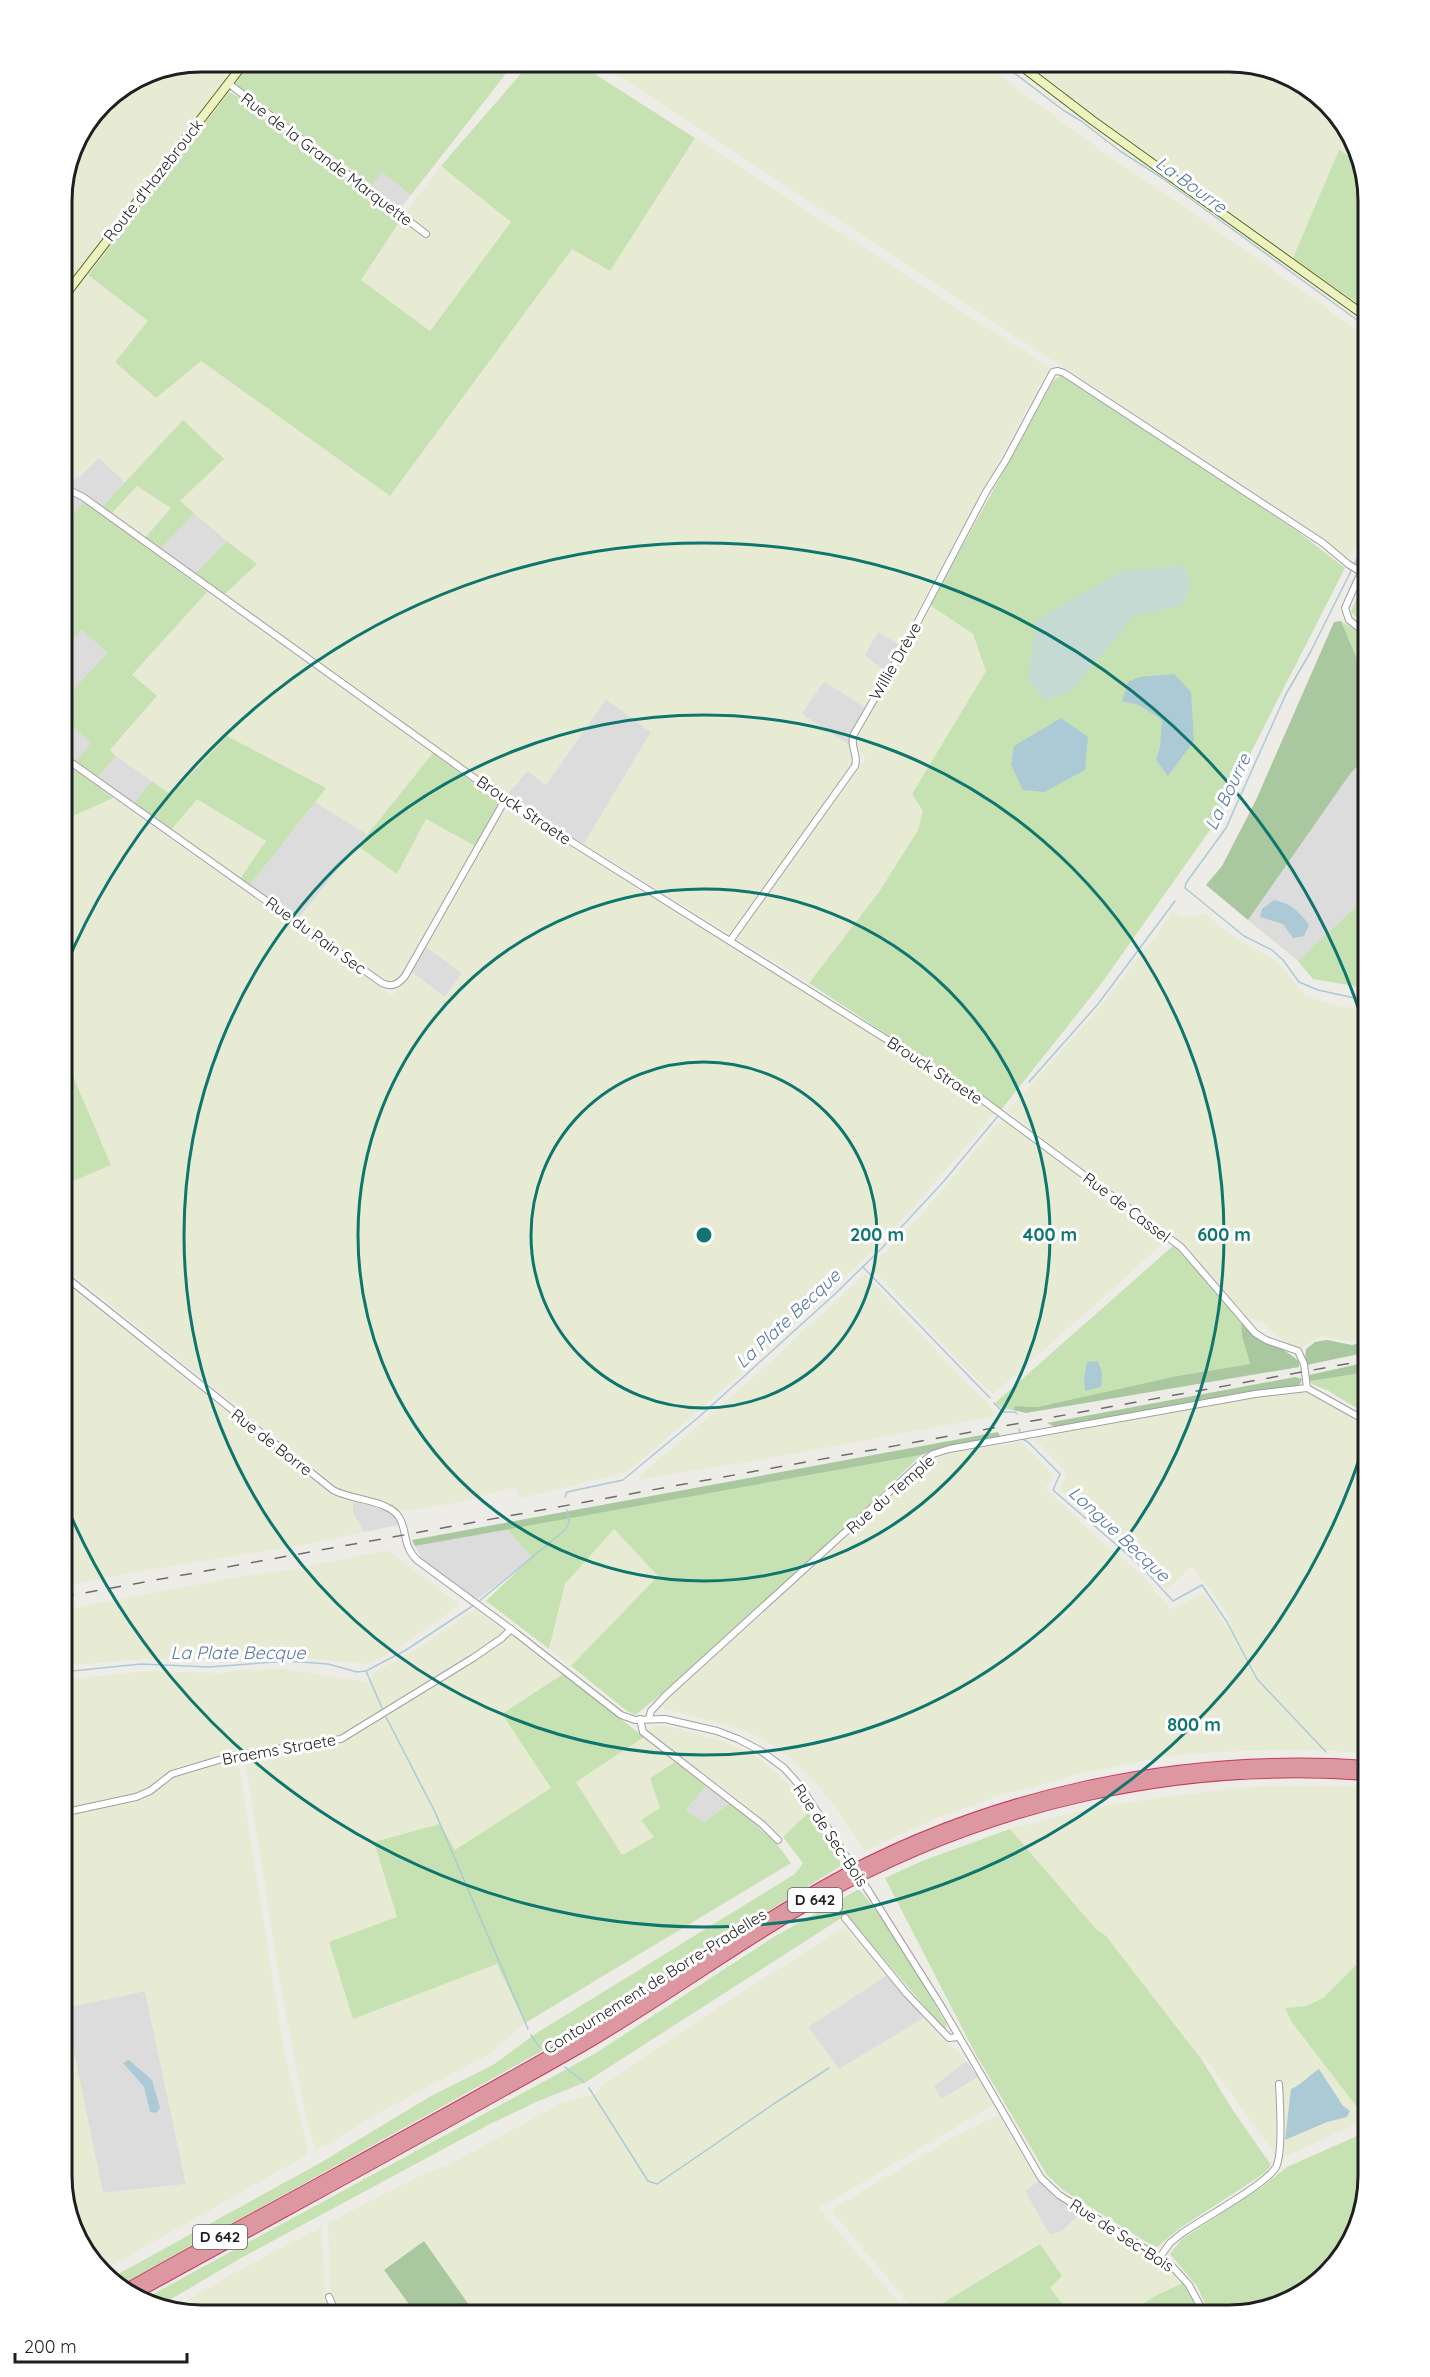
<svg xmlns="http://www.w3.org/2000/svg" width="1430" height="2377" viewBox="0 0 1430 2377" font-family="Quicksand,sans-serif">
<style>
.residential{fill:#dcdcdc;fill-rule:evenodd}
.farmland{fill:#e7ebd4}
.grass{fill:#c7e2b2}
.forest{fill:#a9c8a0}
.wetland{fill:#c5dad2}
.water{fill:#accad6}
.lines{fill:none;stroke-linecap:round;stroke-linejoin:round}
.stream{stroke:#accad6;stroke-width:1.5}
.street-casing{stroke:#a0a0a0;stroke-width:8}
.secondary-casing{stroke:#5a6912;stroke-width:10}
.highway-casing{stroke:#c53a61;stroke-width:12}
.street{stroke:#fff;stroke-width:6}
.secondary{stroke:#ecf2c0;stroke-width:8}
.highway{stroke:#dc97a0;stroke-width:10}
.rail{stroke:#6d6d6d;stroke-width:1.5;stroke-dasharray:12 12;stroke-linecap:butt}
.street-bridge-casing{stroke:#a0a0a0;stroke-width:8;stroke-linecap:butt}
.street-bridge{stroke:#fff;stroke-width:6}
.ring{fill:none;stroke:#0f766e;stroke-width:3}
.labels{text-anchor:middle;stroke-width:6;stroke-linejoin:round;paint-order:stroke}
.shield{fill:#fff;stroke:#626262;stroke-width:1.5}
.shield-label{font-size:15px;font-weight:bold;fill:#1f1f1f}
.street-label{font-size:16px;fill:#1f1f1f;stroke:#fff}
.water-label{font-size:18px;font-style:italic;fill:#5778a2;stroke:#fff}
.rim{fill:none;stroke:#1f1f1f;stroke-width:3}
.centre{fill:#0f766e;stroke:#fff;stroke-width:3}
.ring-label{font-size:18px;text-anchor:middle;font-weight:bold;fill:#0f766e;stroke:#fff;stroke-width:6;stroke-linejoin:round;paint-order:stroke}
</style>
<rect width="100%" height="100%" fill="#eeece6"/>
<g class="residential">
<polygon points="382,171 411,195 397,212 368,189"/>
<polygon points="99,458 125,482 97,512 85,502 62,523 62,484 80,476"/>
<polygon points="194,513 227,541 194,575 159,550"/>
<polygon points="82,630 107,653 65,699 72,706 63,718 91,743 71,767 62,760 62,649"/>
<polygon points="878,632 902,646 887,673 864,655"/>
<polygon points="824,681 869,710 850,746 801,714"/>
<polygon points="606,699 651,732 584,844 504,797 528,771 546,785"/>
<polygon points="1368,755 1368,895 1298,961 1248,920 1350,774"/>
<polygon points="116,756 152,781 134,803 98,777"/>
<polygon points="315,802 367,834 298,919 250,885"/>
<polygon points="422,944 462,973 445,997 407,969"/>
<polygon points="353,1501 386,1509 396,1517 399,1525 364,1532 353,1513"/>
<polygon points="507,1529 533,1557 476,1600 422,1560 415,1546"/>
<polygon points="707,1785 730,1803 704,1823 686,1810"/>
<polygon points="887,1975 924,2018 839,2069 808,2027"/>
<path d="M145 1991 186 2184 103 2193 64 2008ZM123 2063 152 2080 150 2112 144 2087Z"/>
<polygon points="966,2061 978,2077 942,2100 933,2087"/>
<polygon points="1038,2181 1055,2196 1082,2212 1062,2231 1050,2236 1025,2191"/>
</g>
<g class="farmland">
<polygon points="201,62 238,62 78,268 201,361 390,496 572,249 610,271 695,138 1049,368 915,616 902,646 878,632 865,655 887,673 864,707 824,681 802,714 850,746 855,760 849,772 730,934 584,844 651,732 606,699 546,785 528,771 504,797 225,594 256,564 180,502 183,420 125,482 99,458 80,476 62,484 62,192 72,147 102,102 148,72"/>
<polygon points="597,62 986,62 1013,86 1102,151 1156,187 1368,338 1368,519 1348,562 1326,541 1301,523"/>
<polygon points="1028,62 1239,62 1307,85 1354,139 1360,163 1339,151 1293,258 1070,96"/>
<polygon points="441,166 511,222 430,331 361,280 400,221"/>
<polygon points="137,486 172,508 144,539 111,514"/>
<polygon points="207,592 433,753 367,834 315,802 325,788 288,770 171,795 110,751 157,697 132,676"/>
<polygon points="930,605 973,634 986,671 912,794 923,811 918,830 879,892 809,983 737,939 866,759 857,747 855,737 907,649"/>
<polygon points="113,798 392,996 412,972 445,997 462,973 426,947 501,815 507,811 514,811 995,1112 911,1210 868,1255 736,1378 627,1472 520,1498 515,1487 454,1503 408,1511 398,1510 387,1502 348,1493 338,1487 62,1266 62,1186 111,1164 64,1055 62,1056 62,821"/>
<polygon points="197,798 266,842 240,879 172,829"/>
<polygon points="426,818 475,846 401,977 394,983 384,979 298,919 358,846 397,873"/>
<polygon points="1172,911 1183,917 1206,914 1228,933 1277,962 1305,995 1336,1006 1355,1008 1368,1023 1368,1335 1366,1337 1357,1341 1346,1341 1320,1336 1300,1349 1284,1342 1263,1323 1244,1316 1228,1294 1183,1243 1055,1148 1008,1111 1099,1008 1155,937"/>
<polygon points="1005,1121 1163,1240 1163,1243 1095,1305 993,1394 976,1379 872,1269 873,1264 923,1213 998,1123"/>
<polygon points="865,1274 967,1384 988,1403 996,1416 765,1459 641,1479 639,1477 756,1375"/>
<polygon points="62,1280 329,1493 338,1498 353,1501 353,1513 364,1532 314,1543 142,1571 62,1586"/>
<polygon points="1292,1391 1312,1394 1368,1427 1368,1753 1314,1750 1238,1751 1174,1755 1087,1772 998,1796 934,1819 864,1851 843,1818 823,1791 794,1761 777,1748 746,1731 659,1707 932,1460 953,1453 1021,1442 1054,1477 1045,1488 1103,1543 1142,1574 1170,1610 1202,1594 1211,1601 1226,1627 1232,1625 1221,1604 1192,1566 1167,1590 1142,1562 1093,1519 1079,1508 1060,1490 1066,1472 1034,1438"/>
<polygon points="614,1529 658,1576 571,1666 549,1649 565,1584"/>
<polygon points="387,1550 460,1605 385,1656 366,1664 275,1655 219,1660 144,1659 62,1666 62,1610 248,1575 289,1570"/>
<polygon points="475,1609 563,1674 502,1714 551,1788 454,1851 374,1843 397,1917 353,2018 497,1964 525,2023 491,2053 379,2113 326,2145 315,2149 307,2122 280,1982 246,1764 246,1756 326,1747 342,1743 468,1665 465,1660 347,1734 324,1741 246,1750 178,1767 168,1772 140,1793 62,1810 62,1680 146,1671 220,1673 246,1670 285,1669 368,1682 376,1671 415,1650"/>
<polygon points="655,1725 671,1727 722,1741 756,1756 778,1773 810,1811 783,1837 734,1796 647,1731"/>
<polygon points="644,1737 675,1762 650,1778 661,1808 654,1837 622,1855 576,1781"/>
<polygon points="235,1759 239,1767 285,2056 308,2150 305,2156 104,2270 76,2238 62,2176 62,1993 103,2193 186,2184 145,1991 75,2006 62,1940 62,1815 135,1801 152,1793 170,1777"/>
<polygon points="1275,1786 1356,1786 1368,1797 1368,1953 1323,1998 1307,2006 1285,2008 1291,2021 1366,2119 1279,2160 1205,2058 1202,2060 1106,1936 1096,1929 1010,1829 1095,1807 1231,1788"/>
<polygon points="845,1927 887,1975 808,2027 839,2069 924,2018 966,2061 934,2086 941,2099 978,2077 993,2105 819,2208 909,2315 476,2315 424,2241 384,2270 417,2315 342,2315 330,2293 328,2223 421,2175 450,2164 563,2102 596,2094 602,2085 700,2019"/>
<polygon points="999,2115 1038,2181 1025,2191 1050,2235 1062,2231 1082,2212 1167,2268 1183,2283 1159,2294 1124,2315 1071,2315 1049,2287 1040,2244 923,2315 918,2315 831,2210 959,2134"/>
<polygon points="321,2227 325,2293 329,2306 316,2315 192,2315 172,2309 236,2272"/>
</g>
<g class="grass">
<polygon points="252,62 515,62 411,195 382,172 372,185 235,84"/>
<polygon points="531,62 576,62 695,138 610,271 572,249 390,496 201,361 156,398 115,362 148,321 88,275 229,92 243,99 400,221 361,280 430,331 511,222 441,166"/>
<polygon points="1339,150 1360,163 1368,201 1368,311 1293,258"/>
<polygon points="1062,375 1298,532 1345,568 1215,823 1101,984 1001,1110 809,983 879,892 918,830 923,811 912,794 986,671 973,634 930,605 1054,380"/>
<polygon points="183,420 224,459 180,501 194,513 159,550 144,539 171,508 137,486 111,514 101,508"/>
<polygon points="85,502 207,592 132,675 157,696 110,750 116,756 98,777 76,761 91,743 63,718 72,707 65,699 107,653 82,630 62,649 62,523"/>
<polygon points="227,541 257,564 225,594 194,575"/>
<polygon points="1368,570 1368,627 1351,612"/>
<polygon points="1341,621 1368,639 1368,685"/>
<polygon points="227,736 326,788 250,885 240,879 266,841 197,799 172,829 134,803 152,781 171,795"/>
<polygon points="433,753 499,802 475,846 426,819 397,874 358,846"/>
<polygon points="62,760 113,798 62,821"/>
<polygon points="1368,895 1368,985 1366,988 1313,979 1298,961"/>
<polygon points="64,1055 111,1165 62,1186 62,1056"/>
<polygon points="1174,1245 1227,1303 1241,1323 1242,1336 1250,1364 1177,1376 1037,1407 1015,1406 1013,1410 1002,1408 995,1403"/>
<polygon points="1368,1372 1368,1415 1327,1390 1312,1384 1310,1381"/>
<polygon points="921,1455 828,1544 660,1695 635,1715 627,1711 571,1666 658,1576 614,1529 565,1584 549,1649 486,1601 532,1557 507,1529"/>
<polygon points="563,1674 644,1737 576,1782 622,1855 654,1837 641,1820 660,1808 650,1778 675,1762 707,1785 686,1810 704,1823 730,1803 776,1843 791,1863 525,2023 497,1964 353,2019 329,1942 397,1917 374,1842 440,1824 455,1850 551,1788 502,1714"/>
<polygon points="810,1811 842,1865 567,2037 118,2287 111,2278 320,2163 431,2096 493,2065 535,2034 795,1874 803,1863 783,1837"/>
<polygon points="1010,1829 1096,1929 1106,1936 1202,2060 1232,2109 1271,2165 1265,2173 1180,2228 1156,2248 1063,2190 1047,2175 974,2051 885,1878 922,1861"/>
<path d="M859 1889C893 1930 920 1979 947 2025L945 2030 846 1915 586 2082 536 2102 488 2125 241 2258 161 2305 144 2299 596 2053 772 1938Z"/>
<polygon points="1368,1953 1368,2119 1366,2119 1291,2021 1285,2008 1307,2006 1323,1998"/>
<polygon points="1368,2131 1368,2177 1345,2253 1291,2301 1229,2315 1210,2315 1197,2286 1170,2254 1182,2239 1262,2187 1287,2167"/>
<polygon points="1040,2244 1062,2276 1050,2288 1071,2315 923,2315"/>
<polygon points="1183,2283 1201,2315 1124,2315 1159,2294"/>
</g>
<g class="forest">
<polygon points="1341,621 1368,685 1368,755 1350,774 1248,920 1206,885 1222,866 1256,800 1334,622"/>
<path d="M1241 1323C1260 1345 1283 1344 1299 1362V1367L1026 1413 1013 1410 1015 1406 1037 1407 1177 1376 1250 1364 1242 1336Z"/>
<polygon points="1327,1340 1352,1345 1368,1341 1368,1352 1307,1365 1305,1358 1306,1349 1315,1342"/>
<polygon points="1368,1362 1368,1372 1310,1381 1309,1375"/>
<polygon points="1295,1377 1302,1379 1300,1384 1297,1386 1055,1427 1047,1423"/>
<polygon points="998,1432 1001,1438 942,1448 921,1455 415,1546 412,1540"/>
<polygon points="424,2241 476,2315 417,2315 384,2270"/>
</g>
<polygon class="wetland" points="1184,565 1191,585 1182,606 1135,615 1072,690 1046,701 1028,680 1036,620 1123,571"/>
<g class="water">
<polygon points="1174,674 1191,692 1194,741 1168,776 1156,760 1160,747 1162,720 1139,705 1122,701 1128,682 1139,677"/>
<polygon points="1061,718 1088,737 1085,770 1044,792 1023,790 1011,765 1014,746"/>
<path d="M1274 900C1290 903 1300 912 1309 925L1304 936 1293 938 1283 924 1260 917 1262 909Z"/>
<polygon points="1098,1361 1102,1372 1101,1387 1085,1391 1084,1378 1087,1362"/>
<polygon points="129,2060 152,2080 160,2108 156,2113 150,2112 144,2087 123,2063"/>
<path d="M1319 2069 1343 2106 1350 2111 1347 2117 1327 2122 1285 2140 1291 2089C1303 2084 1309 2075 1319 2069Z"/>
</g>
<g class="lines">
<g class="stream">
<polyline points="1000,62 1063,110 1081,121 1120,151 1162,178 1368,328"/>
<polyline points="1354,565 1368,536"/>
<polyline points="1352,569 1311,651 1286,694 1226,828 1186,883 1185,888 1244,936 1272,950 1283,960 1299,982 1318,990 1368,1001"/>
<polyline points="1029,1082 1098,1004 1175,901"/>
<polyline points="863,1267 990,1398"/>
<polyline points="994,1403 1003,1412 1015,1412 1017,1414"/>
<polyline points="1019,1429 1020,1432"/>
<polyline points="1022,1439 1028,1442 1060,1474 1053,1490 1141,1566 1173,1601 1202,1585 1227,1622 1257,1679 1326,1752"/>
<polyline points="565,1497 567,1492 623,1480 700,1416 835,1294 881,1249 944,1181 998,1116"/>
<polyline points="478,1602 565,1530 569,1522 567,1510"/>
<polyline points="366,1671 382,1708"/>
<polyline points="62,1672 141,1664 209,1667 287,1661 328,1664 357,1672 366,1671 406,1650 474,1605"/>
<polyline points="386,1717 435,1812 528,2029"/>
<polyline points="1358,1786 1368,1797"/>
<polyline points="531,2035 540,2048"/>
<polyline points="565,2067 584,2082"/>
<polyline points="589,2088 648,2181 657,2184 775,2103 829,2068"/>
</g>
<g class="street-casing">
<g id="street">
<polyline points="228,83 426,234"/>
<polyline points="62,490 71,491 83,497 505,800 980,1098 1181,1247 1255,1333 1266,1340 1298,1351 1304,1364 1307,1388"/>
<polyline points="1368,635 1349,620 1345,608 1368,557"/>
<path d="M62 756 382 983C392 988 399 984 405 976L505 800"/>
<path d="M730 941 855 766C859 755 849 746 854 734L905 646 986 492 1006 460 1053 372 1058 371 1064 373 1323 543 1348 564 1361 572"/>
<path d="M62 1274 333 1490C350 1500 389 1500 399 1517 408 1532 402 1545 417 1560L516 1633 621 1715 635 1720 665 1719 717 1731 738 1739 761 1751 784 1768 801 1787 847 1858"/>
<polyline points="1307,1388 1368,1422"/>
<polyline points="649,1718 651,1711 665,1696 920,1464 933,1454 949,1449 1255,1394 1307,1388"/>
<polyline points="640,1719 643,1732 763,1825 778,1840"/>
<polyline points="62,1813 136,1797 150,1791 172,1774 232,1756 341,1739 473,1658 502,1638 511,1629"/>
<polyline points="868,1890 943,2009 1041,2178 1059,2195 1171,2265 1189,2285 1205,2315"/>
<polyline points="845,1918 906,1993 949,2038 958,2037"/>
<path d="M1160 2257 1170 2243 1181 2234C1200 2220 1267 2184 1276 2167 1283 2154 1280 2101 1279 2084"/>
<polyline points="329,2297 337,2315"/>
</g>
</g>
<g class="secondary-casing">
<g id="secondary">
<polyline points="1016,62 1092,120 1368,318"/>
<polyline points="62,299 245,62"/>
</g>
</g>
<g class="highway-casing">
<g id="highway">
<path d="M123 2291C277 2204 435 2122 588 2033 668 1987 742 1932 823 1886 989 1793 1179 1753 1368 1766"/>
<path d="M133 2295C283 2212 434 2131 583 2046 664 1999 739 1943 821 1897 988 1803 1178 1761 1368 1775"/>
</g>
</g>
<use href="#street" class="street"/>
<use href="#secondary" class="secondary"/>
<use href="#highway" class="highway"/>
<polyline class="rail" points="62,1597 1368,1360"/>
<g class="street-bridge-casing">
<polyline id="street-bridge" points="847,1858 868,1890"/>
</g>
<use href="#street-bridge" class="street-bridge"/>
</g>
<g class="ring">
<circle cx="704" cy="1235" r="173"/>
<circle cx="704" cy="1235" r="346"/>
<circle cx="704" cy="1235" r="520"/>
<path d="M1368 1432A693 693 0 0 1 64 1500M64 970A693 693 0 0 1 1368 1038"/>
</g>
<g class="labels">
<g class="shield">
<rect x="788" y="1888" width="54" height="24" rx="4.5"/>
<rect x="193" y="2225" width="54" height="24" rx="4.5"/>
</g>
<g class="shield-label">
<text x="815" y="1905">D 642</text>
<text x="220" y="2242">D 642</text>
</g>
<g class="street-label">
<text transform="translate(327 159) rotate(37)" y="6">Rue de la Grande Marquette</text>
<text transform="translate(153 180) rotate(-52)" y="6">Route d'Hazebrouck</text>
<text transform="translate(895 661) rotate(-60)" y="6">Willie Drève</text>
<text transform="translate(524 810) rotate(34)" y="6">Brouck Straete</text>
<text transform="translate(316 935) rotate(36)" y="6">Rue du Pain Sec</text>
<text transform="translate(935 1070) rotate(33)" y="6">Brouck Straete</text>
<text transform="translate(1127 1207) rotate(37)" y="6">Rue de Cassel</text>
<text transform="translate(272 1442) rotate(38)" y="6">Rue de Borre</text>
<text transform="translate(890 1494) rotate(-41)" y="6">Rue du Temple</text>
<text transform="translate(279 1749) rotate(-10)" y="6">Braems Straete</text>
<text transform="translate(831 1835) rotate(56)" y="6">Rue de Sec-Bois</text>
<text transform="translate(655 1981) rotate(-32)" y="6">Contournement de Borre-Pradelles</text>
<text transform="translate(1122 2235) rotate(33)" y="6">Rue de Sec-Bois</text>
</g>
<g class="water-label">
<text transform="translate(1191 185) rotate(36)" y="6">La Bourre</text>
<text transform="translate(1228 792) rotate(-64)" y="6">La Bourre</text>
<text transform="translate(788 1319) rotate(-43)" y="6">La Plate Becque</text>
<text transform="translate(1119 1534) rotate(43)" y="6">Longue Becque</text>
<text x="238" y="1659">La Plate Becque</text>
</g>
</g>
<path d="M0 0H1430V2377H0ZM201 72H1229A129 129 0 0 1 1358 201V2176A129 129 0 0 1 1229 2305H201A129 129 0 0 1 72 2176V201A129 129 0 0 1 201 72Z" fill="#fff" fill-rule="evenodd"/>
<path class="rim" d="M201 72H1229A129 129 0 0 1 1358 201V2176A129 129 0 0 1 1229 2305H201A129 129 0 0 1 72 2176V201A129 129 0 0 1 201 72Z"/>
<circle cx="704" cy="1235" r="9" class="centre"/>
<g class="ring-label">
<text x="877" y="1241">200 m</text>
<text x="1050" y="1241">400 m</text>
<text x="1224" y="1241">600 m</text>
<text x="1194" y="1731">800 m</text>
</g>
<path d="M15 2353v9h172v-9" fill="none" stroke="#1f1f1f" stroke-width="3"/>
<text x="24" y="2353" font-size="18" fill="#1f1f1f" stroke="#ffffff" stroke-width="4.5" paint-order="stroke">200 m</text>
</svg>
